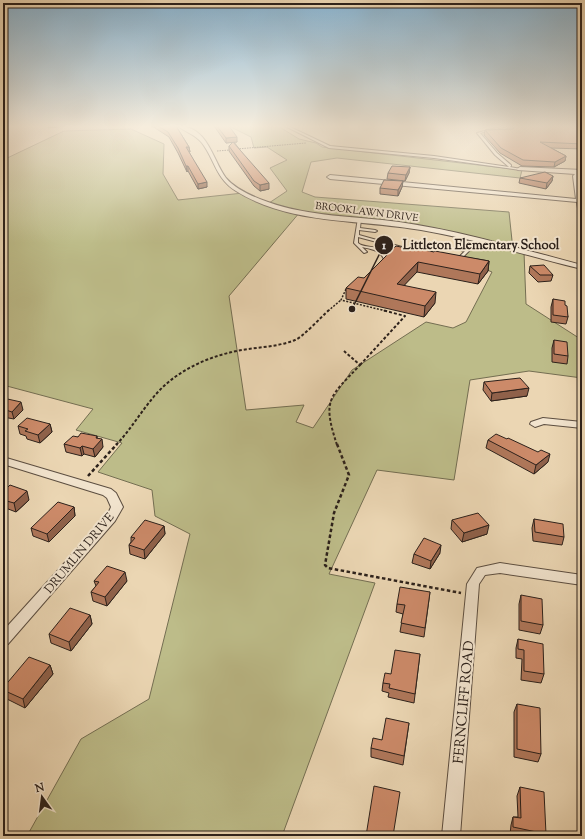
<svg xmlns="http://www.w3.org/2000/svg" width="585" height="839" viewBox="0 0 585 839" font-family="'Sorts Mill Goudy',serif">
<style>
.green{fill:#bdbc89;stroke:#746e52;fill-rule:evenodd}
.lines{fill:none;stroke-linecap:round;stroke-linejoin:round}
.service-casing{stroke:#5c4e41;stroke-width:2}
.minor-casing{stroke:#5c4e41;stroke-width:2}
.path-far3{stroke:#2c211b;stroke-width:1;stroke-dasharray:1.5 1;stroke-linecap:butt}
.path-far2{stroke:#2c211b;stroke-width:1.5;stroke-dasharray:2 1.5;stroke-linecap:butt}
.path-far1{stroke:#2c211b;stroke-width:2;stroke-dasharray:3 2;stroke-linecap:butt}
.path{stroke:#2c211b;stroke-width:2.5;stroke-dasharray:3.5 2.5;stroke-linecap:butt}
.service{fill:#f2e4ce;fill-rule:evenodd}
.minor{fill:#f2e4ce;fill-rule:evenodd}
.wall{fill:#af775a;stroke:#2c211b}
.shaded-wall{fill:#8f614a;stroke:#2c211b}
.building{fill:#cc8a69;stroke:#2c211b}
.labels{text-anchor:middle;stroke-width:4;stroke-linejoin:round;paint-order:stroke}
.far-street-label{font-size:10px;fill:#2c211b;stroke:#f2e4ce}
.street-label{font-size:12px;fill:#2c211b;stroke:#f2e4ce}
.near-street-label{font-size:14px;fill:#2c211b;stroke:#f2e4ce}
.leader{fill:none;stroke:#2c211b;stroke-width:1.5}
.callout-dot{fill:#2c211b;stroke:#f2e4ce;stroke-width:1.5}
.mark-label{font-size:12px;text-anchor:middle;font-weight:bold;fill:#fff}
.callout-label{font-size:13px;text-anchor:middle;font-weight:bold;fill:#2c211b;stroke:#f2e4ce;stroke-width:4;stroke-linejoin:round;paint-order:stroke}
</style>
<rect width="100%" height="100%" fill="#ebd6b3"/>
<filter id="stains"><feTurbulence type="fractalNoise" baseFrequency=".005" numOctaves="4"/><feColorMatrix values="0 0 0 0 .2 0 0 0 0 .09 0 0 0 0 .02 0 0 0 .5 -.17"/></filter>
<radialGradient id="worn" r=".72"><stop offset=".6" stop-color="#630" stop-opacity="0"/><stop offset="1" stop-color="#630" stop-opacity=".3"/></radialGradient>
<path class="green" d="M229 126H278L299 139 316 143 322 147 522 170 520 178 337 158 311 162 302 192 315 197 509 212 513 250 524 252 526 304 582 340V378L529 371 470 380 454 480 377 470 329 574 375 583 282 836H27L81 739 149 699 190 534 155 516 152 490 98 472 122 443 76 430 93 409 3 385V160L64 131 131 129 164 144 163 174 178 200 243 193 269 203 287 191 270 168 287 160 267 147 254 148 251 137ZM300 212 415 226 477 241 458 258 492 272 466 322 453 328 426 322 352 370 313 428 296 422 304 405 246 410 229 296Z"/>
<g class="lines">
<g class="service-casing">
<g id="service">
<polygon points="285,126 288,126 330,146 434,156 509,167 495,155 477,133 504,126 507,126 480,133 497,153 511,165 511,166 510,167 521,169 520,170 434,158 329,148"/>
<path d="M358 218 361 219 360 228 375 230 377 231 375 232 359 230V235L409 249 407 250 358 237V243C366 250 380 242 387 258L384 259C380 250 371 249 362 247L367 252 364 253 354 243Z"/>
<polygon points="477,239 480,240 462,258 457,259 457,257 460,256 465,251 456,249 456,247 467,249"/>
</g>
</g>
<g class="minor-casing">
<g id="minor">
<path d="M178 126C208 126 212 159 226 178 236 190 254 197 268 202 310 217 355 216 399 222 461 231 522 249 582 265V269C528 256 475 239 421 230 360 219 290 225 236 191 216 179 215 160 202 143 195 134 185 132 178 126Z"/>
<polygon points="520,167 582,170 582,175 579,177 582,195 582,216 579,214 577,202 330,179 327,177 330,175 576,199 573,176 575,174 518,170 517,169"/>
<polygon points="543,418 582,422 582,428 544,424 535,427 530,424 531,422"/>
<polygon points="3,457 111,489 116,493 123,507 115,521 8,644 3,646 3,631 107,516 111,507 107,498 103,495 3,464"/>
<polygon points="500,563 582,575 582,585 500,573 485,575 479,584 460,836 442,836 467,584 477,568"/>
</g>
</g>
<g class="path-far3">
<polyline points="237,149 306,143"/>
<polyline points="217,151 230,150"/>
</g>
<g class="path-far2">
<polyline points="346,289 341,300 386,311"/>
<polyline points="328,311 341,300"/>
</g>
<g class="path-far1">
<polyline points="360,365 405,316 382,310"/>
<path d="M116 445C138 422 150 393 178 375 194 364 214 356 232 352 252 347 275 348 295 340 303 337 321 317 329 310"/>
<path d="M337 445C322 399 329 398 360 365L344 351"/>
</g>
<g class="path">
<polyline points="337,444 349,475 334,513 325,565 328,568 461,593"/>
<polyline points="88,476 117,444"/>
</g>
<use href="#service" class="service"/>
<use href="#minor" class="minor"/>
</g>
<g class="wall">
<polygon points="152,126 176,126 189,147 190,152 189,152 207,187 198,189 188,171 187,172 178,153 169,137"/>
<polygon points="214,126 229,126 237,142 234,142 269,189 260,191 254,186 229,151 229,146 233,142 226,143"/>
<polygon points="508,126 582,126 582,149 551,148 566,156 565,161 554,167 522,166 500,153 484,135 485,130 507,130"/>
<polygon points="410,167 409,173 405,181 387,179 388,173"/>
<polygon points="553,176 552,181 546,189 519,183 520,178"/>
<polygon points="403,181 402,187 398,196 380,194 380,188"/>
<polygon points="415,250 434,252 489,261 488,271 478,284 417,272 404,285 435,303 424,317 346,299 346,288"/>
<polygon points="530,266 553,275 551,281 538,282 529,273"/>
<polygon points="553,299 565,305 568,317 566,324 551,322 551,307"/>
<polygon points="554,340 568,356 567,364 552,362 552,348"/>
<polygon points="484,382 527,396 491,401 483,390"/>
<polygon points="3,398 23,410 14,419 3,417"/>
<polygon points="50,424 52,432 40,443 27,439 26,436 20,434 18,426"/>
<polygon points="78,437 97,438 103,447 95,457 84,454 82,456 66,452 64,444"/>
<polygon points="488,440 548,462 534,474 486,448"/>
<polygon points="3,488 29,500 16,512 3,507"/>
<polygon points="74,507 75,516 49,542 33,536 31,528"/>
<polygon points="534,519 564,537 562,545 533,541 532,528"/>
<polygon points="452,520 487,534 462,542 451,529"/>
<polygon points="164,526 165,534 145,559 130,554 129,545 131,542 131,537"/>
<polygon points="440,553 430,569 412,563 414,554"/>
<polygon points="94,581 127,581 107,606 93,601 91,592 96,586"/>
<polygon points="430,592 424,637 400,632 403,614 396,612 397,604"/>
<polygon points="521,595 543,625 540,634 519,630 519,604"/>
<polygon points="90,615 92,624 71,651 51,643 49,634"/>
<polygon points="518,639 544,674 541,683 521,680 522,659 516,658 516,648"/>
<polygon points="420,654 414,703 388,697 389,693 382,691 383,683 391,674"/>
<polygon points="50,665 53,674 25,708 5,698 3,694 3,688"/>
<polygon points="517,704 541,754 538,762 514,757 514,712"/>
<polygon points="409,723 403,765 371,757 371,748 382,740"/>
<polygon points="520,787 546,834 545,836 513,836 510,835 511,825 513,817 518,817 517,796"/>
</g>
<g class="shaded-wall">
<polygon points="48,126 66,126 48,128"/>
<polygon points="237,137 237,142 226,143 226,138"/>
<polygon points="186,147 189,147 190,152 187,152"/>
<polygon points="566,156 565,161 554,167 555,162"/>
<polygon points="186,166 188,166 188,171 187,172"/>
<polygon points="410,167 409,173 405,181 406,175"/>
<polygon points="553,176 552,181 546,189 547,183"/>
<polygon points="403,181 402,187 398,196 398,190"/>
<polygon points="207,182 207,187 198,189 198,184"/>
<polygon points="269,183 269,189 260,191 260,185"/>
<polygon points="489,261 488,271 478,284 480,274"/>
<polygon points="418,262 417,272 396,294 397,284"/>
<polygon points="436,292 435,303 424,317 425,306"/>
<polygon points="529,388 527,396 491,401 492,393"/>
<polygon points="21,402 23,410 14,419 12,412"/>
<polygon points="50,424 52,432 40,443 38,435"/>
<polygon points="97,436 98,443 102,439 103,447 95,457 93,449 96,438"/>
<polygon points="82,446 84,454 82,456 80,448"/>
<polygon points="550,454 548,462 534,474 536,465"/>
<polygon points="27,491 29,500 16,512 14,503"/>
<polygon points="74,507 75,516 49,542 47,534"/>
<polygon points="489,525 487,534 462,542 464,533"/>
<polygon points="164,526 165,534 145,559 144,550"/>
<polygon points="441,545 440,553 430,569 431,561"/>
<polygon points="125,572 127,581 107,606 105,597"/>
<polygon points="90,615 92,624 71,651 69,642"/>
<polygon points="50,665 53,674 25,708 23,699"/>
</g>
<g class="building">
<polygon points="158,126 176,126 189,147 186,147 207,182 198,184 188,166 186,166 178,148 168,132"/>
<polygon points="217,126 229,126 237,137 226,138"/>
<polygon points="513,126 582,126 582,144 540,142 566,156 555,162 523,160 501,148 485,130 513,129 514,128"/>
<polygon points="233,142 269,183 260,185 254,181 229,146"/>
<polygon points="392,166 410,167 406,175 388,173"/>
<polygon points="545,172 553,176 547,183 520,178"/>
<polygon points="384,180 403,181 398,190 380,188"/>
<polygon points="396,246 415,250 416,248 434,252 435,251 489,261 480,274 418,262 397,284 436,292 425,306 346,288 358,277 364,278"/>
<polygon points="544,265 553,275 540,275 530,266"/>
<polygon points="553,299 565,301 565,305 567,306 568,317 553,315"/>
<polygon points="554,340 567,342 568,356 554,354"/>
<polygon points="520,378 529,388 492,393 484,382"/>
<polygon points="3,398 21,402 12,412 3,409"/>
<polygon points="27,418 50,424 38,435 25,431 28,429 18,426"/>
<polygon points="81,433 97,436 96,438 102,439 93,449 82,446 80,448 64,444 73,436 78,437"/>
<polygon points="496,434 507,439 508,438 538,452 541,450 550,454 536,465 488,440"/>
<polygon points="10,485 27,491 14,503 3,500 3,488 6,489"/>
<polygon points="58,502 74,507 47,534 31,528"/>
<polygon points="478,513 489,525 464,533 452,520"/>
<polygon points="534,519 563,524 564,537 535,532"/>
<polygon points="145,520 164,526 144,550 129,545 135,538 131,537"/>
<polygon points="424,538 441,545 431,561 414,554"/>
<polygon points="107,566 125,572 105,597 91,592 99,582 94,581"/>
<polygon points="400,587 430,592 425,628 401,623 405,605 397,604"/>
<polygon points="521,595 542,599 543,625 521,621"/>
<polygon points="70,608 90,615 69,642 49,634"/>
<polygon points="518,639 543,644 544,674 524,671 524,650 518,649"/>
<polygon points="395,650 420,654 415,694 389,688 390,684 383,683 385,673 391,674"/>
<polygon points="29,657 50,665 23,699 3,690 3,688"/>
<polygon points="517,704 540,708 541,754 517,749"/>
<polygon points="386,718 409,723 404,756 371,748 373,738 382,740"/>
<polygon points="374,786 400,792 393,836 366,836"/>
<polygon points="520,787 544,792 546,834 513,827 513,817 521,818"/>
</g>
<linearGradient id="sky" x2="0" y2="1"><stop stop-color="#89b5d3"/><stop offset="0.52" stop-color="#f6eddd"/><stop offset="1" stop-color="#f6eddd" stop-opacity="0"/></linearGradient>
<rect width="585" height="243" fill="url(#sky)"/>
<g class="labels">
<g class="far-street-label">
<text transform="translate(367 211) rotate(7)" y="4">BROOKLAWN DRIVE</text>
</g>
<g class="street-label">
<text transform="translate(79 553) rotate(-50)" y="4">DRUMLIN DRIVE</text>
</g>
<g class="near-street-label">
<text transform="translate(463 702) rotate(-85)" y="5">FERNCLIFF ROAD</text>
</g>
</g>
<path class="leader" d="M352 309L384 245"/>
<g class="callout-dot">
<circle cx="352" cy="309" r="4"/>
<circle cx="384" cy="245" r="10"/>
</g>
<g class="mark-label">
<text x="384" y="249">1</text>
</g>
<g class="callout-label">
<text x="481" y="249">Littleton Elementary School</text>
</g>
<rect width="585" height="839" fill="none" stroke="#ebd6b3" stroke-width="16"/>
<rect x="4" y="4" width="577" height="831" fill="none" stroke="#2c211b" stroke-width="2"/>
<rect x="8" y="8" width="569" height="823" fill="none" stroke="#2c211b"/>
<g transform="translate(42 797) rotate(346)" stroke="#f2e4ce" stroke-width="3" paint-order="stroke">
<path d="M0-3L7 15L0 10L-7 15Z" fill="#2c211b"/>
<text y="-6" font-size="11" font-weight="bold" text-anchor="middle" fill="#2c211b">N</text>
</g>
<rect width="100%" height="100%" filter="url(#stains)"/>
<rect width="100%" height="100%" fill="url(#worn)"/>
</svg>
